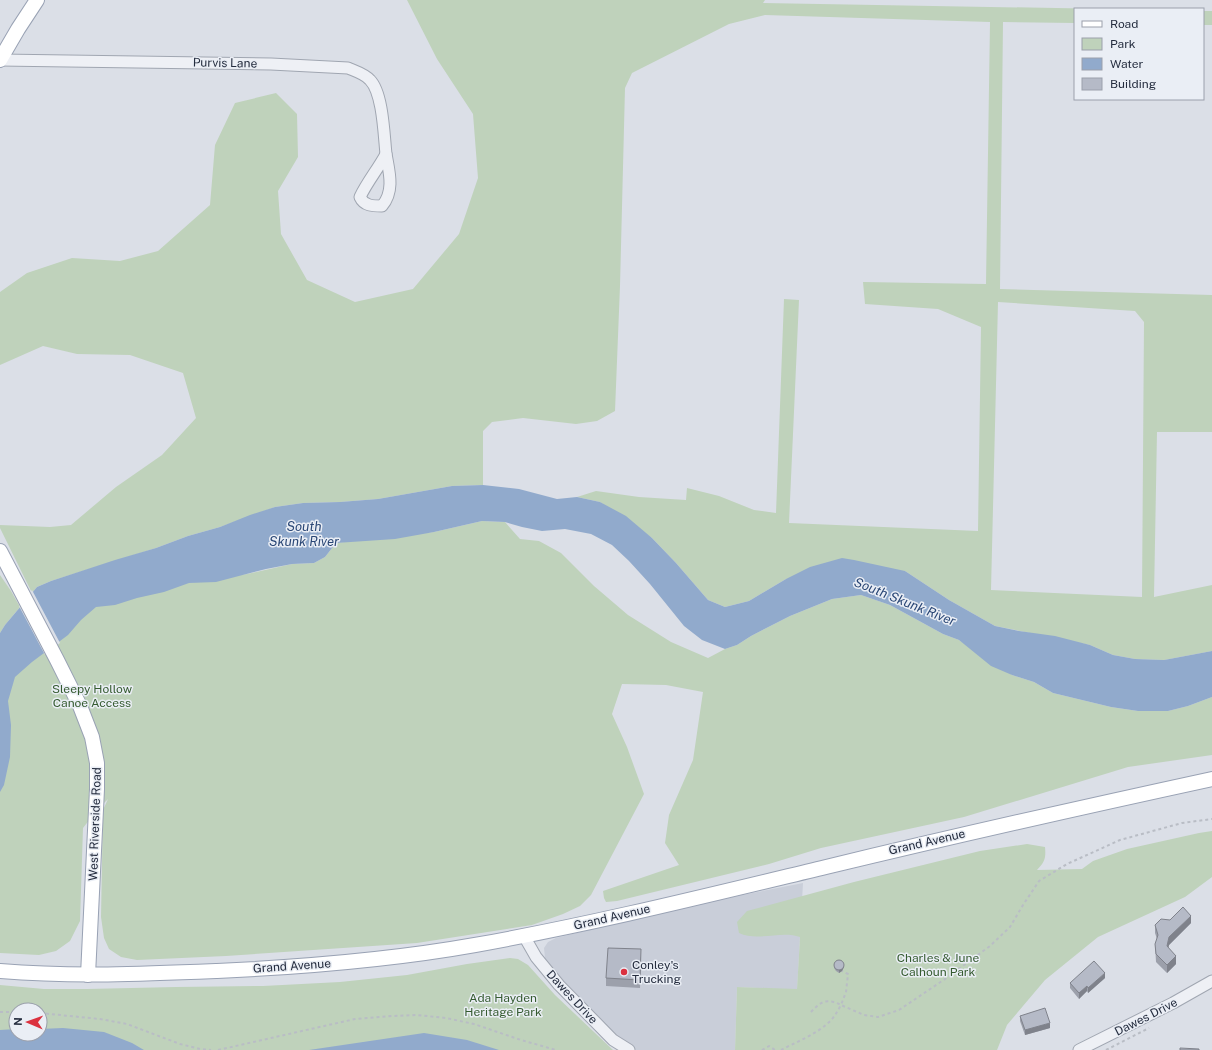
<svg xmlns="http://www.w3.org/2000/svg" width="1212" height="1050" viewBox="0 0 1212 1050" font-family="'Public Sans',sans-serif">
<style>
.built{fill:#c9ced9}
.green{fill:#bfd2bb;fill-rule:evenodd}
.water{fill:#91aacc}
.pier{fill:#dbdfe7}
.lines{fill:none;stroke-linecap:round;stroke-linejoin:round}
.minor-casing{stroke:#a0a6b1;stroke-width:13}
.major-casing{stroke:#99a2b4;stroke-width:16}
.path{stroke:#b9bdc5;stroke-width:2;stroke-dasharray:3 3;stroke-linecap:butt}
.minor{stroke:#eef0f5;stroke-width:11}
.major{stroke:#fff;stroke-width:14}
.wall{fill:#9ca0ab}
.shaded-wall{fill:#7f828b}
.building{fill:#b5bac7;stroke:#7f828b}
.poi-dot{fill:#db313f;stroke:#eaeef5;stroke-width:1.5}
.labels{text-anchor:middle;stroke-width:3;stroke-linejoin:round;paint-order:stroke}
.street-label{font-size:12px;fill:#242c3e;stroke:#eaeef5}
.park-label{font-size:12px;fill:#355b30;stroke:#eaeef5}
.poi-label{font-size:12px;fill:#242c3e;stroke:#eaeef5;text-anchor:start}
.water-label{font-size:13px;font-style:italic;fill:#2a4776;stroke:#eaeef5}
</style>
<rect width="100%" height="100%" fill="#dbdfe7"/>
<polygon class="built" points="803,883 797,990 737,987 735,1050 636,1050 614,1034 601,1021 553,969 545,958 544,948 548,942 556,938 696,904"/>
<g class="green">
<path d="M407 0H765L763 3 1110 9H1075V23L1003 22 1000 289 1212 295V432H1157L1154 597 1212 585V651L1164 660 1135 659 1113 655 1090 645 995 626 949 600 905 571 786 579 749 601 725 607 708 600 676 563 652 538 600 502 577 497 596 491 639 497 686 500 687 488 719 496 754 510 776 513 784 299 799 300 789 523 978 531 981 327 938 309 865 304 863 282 986 284 990 22 765 15 729 24 632 73 625 88 620 286 615 411 597 421 576 424 523 418 492 422 483 431V485L452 486 378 499 340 502 303 503 275 507 220 527 188 536 156 548 51 581 37 587 32 593 0 528V525L50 527 71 525 116 487 162 455 196 418 183 373 130 355 77 354 43 346 0 365V292L27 273 72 258 120 261 158 251 210 205 215 145 235 103 276 93 297 114 298 157 278 191 281 234 307 280 355 302 413 289 459 234 478 178 473 114 437 59ZM998 302 1135 311 1144 322 1142 597 991 590Z"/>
<rect x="1203" y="11" width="9" height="14"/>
<polygon points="482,521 505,522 520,539 539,541 561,553 594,586 628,615 671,642 708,658 725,649 737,645 751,636 790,616 832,599 861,595 890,605 943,634 959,640 1012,675 1034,682 1053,693 1111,707 1138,711 1168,711 1188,706 1212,697 1212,755 1128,767 964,817 821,848 769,864 617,901 606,902 604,898 603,891 679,865 665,843 669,815 693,760 703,692 666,685 622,684 612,714 627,747 644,794 591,895 580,906 563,914 532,925 417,943 226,956 137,960 121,957 109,949 104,938 101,917 103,810 108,799 97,810 83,828 80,921 70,941 56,951 39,955 0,953 0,676 76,600 247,574 292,564 314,563 325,557 336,543 434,532"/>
<polygon points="0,575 11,591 20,607 5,625 0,633"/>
<path d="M1212 831V877L1185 897 1098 937 1045 980 1007 1025 997 1050H735L737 987 797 989 800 937C781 930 758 942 739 933L737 922 747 911 854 882 980 851 1027 844 1045 847C1046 858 1045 862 1037 870L1082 869 1093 861 1127 849 1199 833Z"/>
<path d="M510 958 518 959 528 965 555 995 613 1050H0V985L44 989H87L176 987 263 986 340 982 407 975 467 964ZM16 1010H40V1034H16Z"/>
</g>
<g class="water">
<polygon points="483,485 519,489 557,499 577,497 600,502 626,516 652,538 676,563 708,600 725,607 749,601 786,579 810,567 842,558 854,560 905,571 949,600 995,626 1019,631 1055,636 1090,645 1113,655 1135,659 1164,660 1212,651 1212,697 1188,706 1168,711 1138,711 1111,707 1053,693 1034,682 1012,675 991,666 959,640 943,634 890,605 861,595 832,599 790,616 751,636 737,645 725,649 702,640 684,626 650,584 629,561 612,545 591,534 565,529 542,531 522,527 505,522 482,521 434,532 395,539 336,543 325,557 314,563 292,564 266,569 216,582 189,583 164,592 137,598 115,605 96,607 81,620 68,635 32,662 15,677 8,701 11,725 10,757 4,785 0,792 0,633 5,625 37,587 51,581 115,560 156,548 188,536 220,527 250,515 275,507 303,503 340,502 378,499 452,486"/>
<polygon points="63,1028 104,1032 132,1043 144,1050 0,1050 0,1030 16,1029 16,1034 40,1034 40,1029"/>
<polygon points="424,1033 467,1040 499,1050 309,1050"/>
</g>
<polygon class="pier" points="32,590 60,643 45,655 19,606"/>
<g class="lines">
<g class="minor-casing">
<g id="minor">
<path d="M0 60 271 64 348 68C355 71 365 74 370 80 383 93 384 136 386 154"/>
<path d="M386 154C389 171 395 191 382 206 373 206 364 206 360 197 367 182 378 169 386 154Z"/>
<polyline points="524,936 536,957 559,985 613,1040 629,1050"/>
<polyline points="1079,1050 1173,1003 1212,981"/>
</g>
</g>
<g class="major-casing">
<g id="major">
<polyline points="0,60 18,29 37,0"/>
<polyline points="0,551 57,660 80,706 92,737 97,763 97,789 88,975"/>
<path d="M0 971C72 977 144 974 217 971 302 967 391 960 475 945 593 924 709 895 826 867 954 836 1083 807 1212 779"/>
</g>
</g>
<g class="path">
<polyline points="0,1012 16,1012"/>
<path d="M811 1012C821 1001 827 998 841 1005L846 992 848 974 842 971"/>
<polyline points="40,1013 100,1019 127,1024 180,1044 200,1049 211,1050"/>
<polyline points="218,1050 355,1019 392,1016 417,1015 446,1018 474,1024 521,1040 556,1050"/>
<polyline points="762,1050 769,1046 775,1050"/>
<path d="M781 1050C796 1042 815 1035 828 1023 834 1018 837 1012 841 1005L864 1015 878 1017 899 1010 948 977 990 946 1010 927 1023 905 1039 881 1067 864 1120 840 1182 823 1212 819"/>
<polyline points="1106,1050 1149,1028"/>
</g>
<use href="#minor" class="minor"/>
<use href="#major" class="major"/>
</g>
<g class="wall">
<polygon points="1191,923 1169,945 1168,948 1176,964 1167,973 1156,962 1155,944 1157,939 1155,933 1155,925"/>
<polygon points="641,957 640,988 606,986 606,978"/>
<polygon points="834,966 844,967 842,971 839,973 836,971 834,968"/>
<polygon points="1105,978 1088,993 1087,991 1079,999 1070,988 1070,983"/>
<polygon points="1020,1016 1050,1028 1025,1035 1020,1021"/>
</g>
<g class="shaded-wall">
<polygon points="1191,916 1191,923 1169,945 1167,954 1167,946 1169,937"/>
<polygon points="1176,956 1176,964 1167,973 1167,965"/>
<polygon points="844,965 844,967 842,971 839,973 839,970"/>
<polygon points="1105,973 1105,978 1088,993 1088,988"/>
<polygon points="1087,986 1087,991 1079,999 1079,993"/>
<polygon points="1050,1023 1050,1028 1025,1035 1025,1030"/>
</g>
<g class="building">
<polygon points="1183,907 1191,916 1169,937 1167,946 1176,956 1167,965 1156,954 1155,944 1158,935 1155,925 1161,919 1170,920"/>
<polygon points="608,948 641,949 640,980 606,978"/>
<circle cx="839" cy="965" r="5"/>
<polygon points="1094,961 1105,973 1088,988 1087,986 1079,993 1070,983"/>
<polygon points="1045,1008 1050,1023 1025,1030 1020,1016"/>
<polygon points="1180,1048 1199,1049 1199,1050 1180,1050"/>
</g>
<circle class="poi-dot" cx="624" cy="972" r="4"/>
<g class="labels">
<g class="street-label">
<text transform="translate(225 63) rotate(1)" y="4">Purvis Lane</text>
<text transform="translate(95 824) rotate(-88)" y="4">West Riverside Road</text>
<text transform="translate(927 842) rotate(-13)" y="4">Grand Avenue</text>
<text transform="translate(612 917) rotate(-13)" y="4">Grand Avenue</text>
<text transform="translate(292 966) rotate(-4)" y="4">Grand Avenue</text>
<text transform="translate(572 997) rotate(47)" y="4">Dawes Drive</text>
<text transform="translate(1146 1017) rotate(-27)" y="4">Dawes Drive</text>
</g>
<g class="park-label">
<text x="92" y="693">Sleepy Hollow<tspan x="92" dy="14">Canoe Access</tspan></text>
<text x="938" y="962">Charles &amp; June<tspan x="938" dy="14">Calhoun Park</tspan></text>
<text x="503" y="1002">Ada Hayden<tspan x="503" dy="14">Heritage Park</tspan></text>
</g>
<g class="poi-label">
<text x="632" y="969">Conley's<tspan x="632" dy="14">Trucking</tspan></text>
</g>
<g class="water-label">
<text x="304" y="531">South<tspan x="304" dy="15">Skunk River</tspan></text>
<text transform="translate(905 601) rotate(22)" y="5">South Skunk River</text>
</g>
</g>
<rect x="1074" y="8" width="130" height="92" fill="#eaeef5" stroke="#9ba0ac"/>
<rect x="1082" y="21" width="20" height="6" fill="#ffffff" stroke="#9ba0ac"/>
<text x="1110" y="28" font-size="12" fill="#242c3e">Road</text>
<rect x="1082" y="38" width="20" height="12" fill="#bfd2bb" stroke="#9ba0ac"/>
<text x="1110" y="48" font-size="12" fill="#242c3e">Park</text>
<rect x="1082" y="58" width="20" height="12" fill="#91aacc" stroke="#9ba0ac"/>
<text x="1110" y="68" font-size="12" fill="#242c3e">Water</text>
<rect x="1082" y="78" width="20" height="12" fill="#b5bac7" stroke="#9ba0ac"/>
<text x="1110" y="88" font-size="12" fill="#242c3e">Building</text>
<g transform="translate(28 1022) rotate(272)"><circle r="19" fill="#eaeef5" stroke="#9ba0ac"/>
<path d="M0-3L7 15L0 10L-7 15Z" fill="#db313f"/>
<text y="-6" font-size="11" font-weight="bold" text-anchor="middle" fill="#242c3e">N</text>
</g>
</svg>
